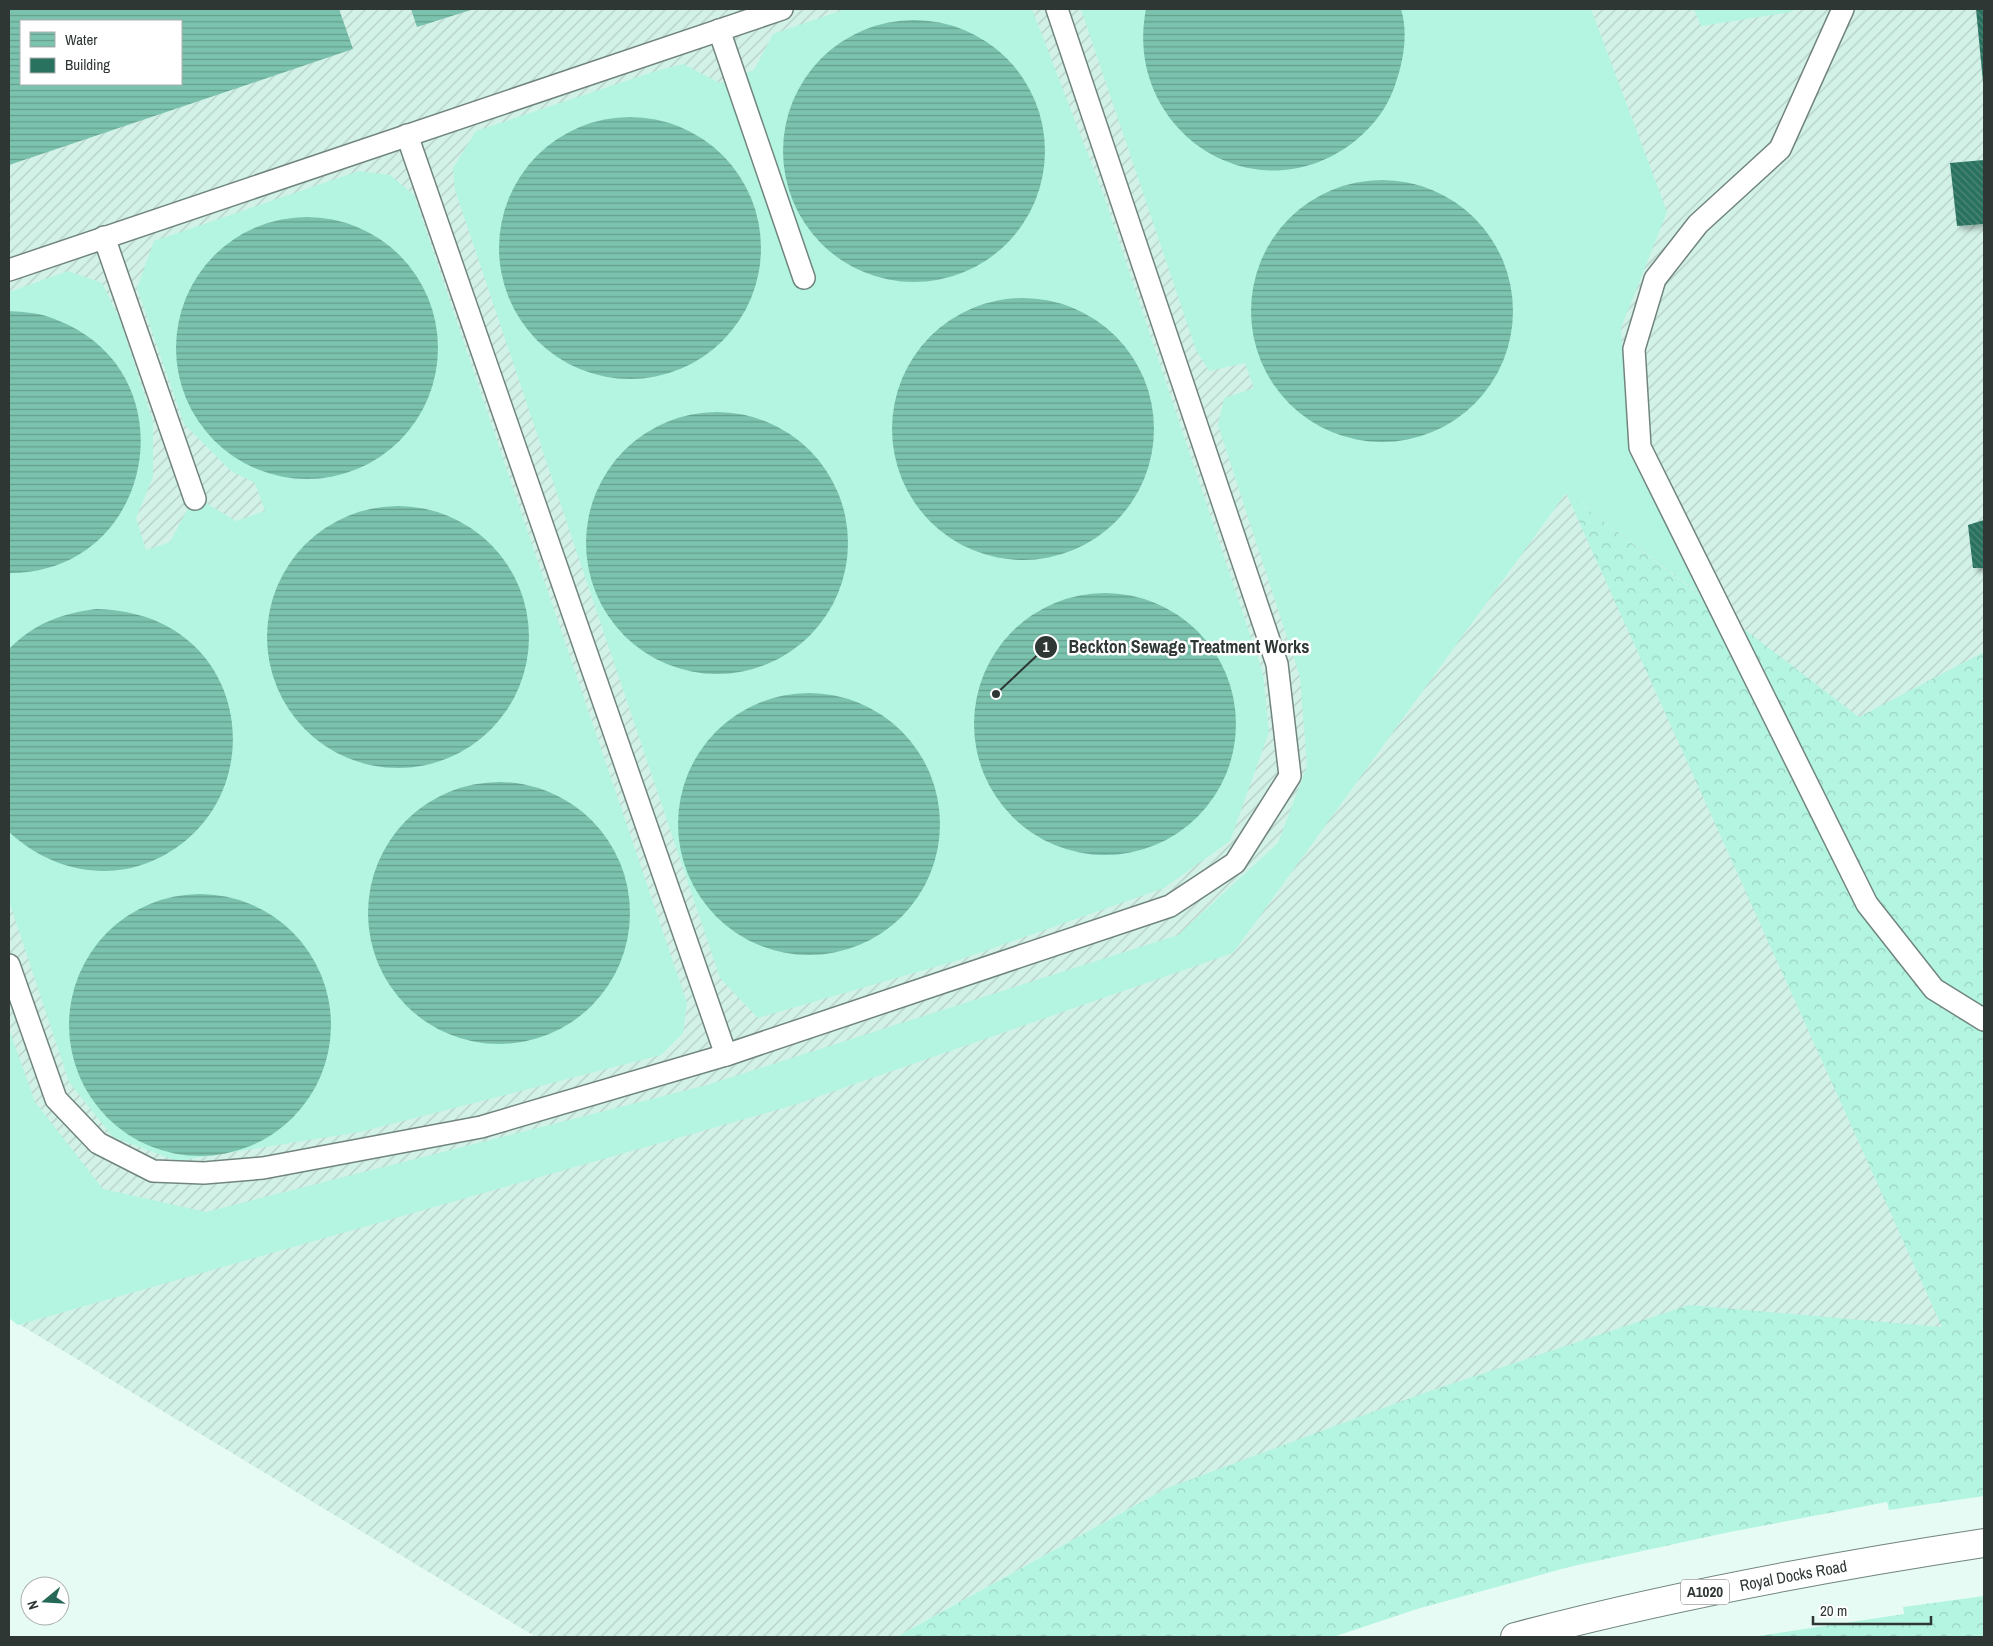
<svg xmlns="http://www.w3.org/2000/svg" width="1993" height="1646" viewBox="0 0 1993 1646" font-family="'Archivo Narrow',sans-serif">
<style>
.industrial{fill:url(#industrial-furrows);fill-rule:evenodd}
.grass{fill:#b4f5e1}
.forest{fill:url(#forest-crowns)}
.water{fill:url(#water-rules);fill-rule:evenodd}
.building{fill:url(#building-back-hatch);filter:url(#shadow)}
.lines{fill:none;stroke-linecap:round;stroke-linejoin:round}
.service-casing{stroke:#71857e;stroke-width:24}
.trunk-casing{stroke:#71857e;stroke-width:30}
.service{stroke:#fff;stroke-width:21}
.trunk{stroke:#fff;stroke-width:28}
.labels{text-anchor:middle;stroke-width:5;stroke-linejoin:round;paint-order:stroke}
.shield{fill:#fff;stroke:#6d7371;stroke-width:1}
.shield-label{font-size:15px;font-weight:bold;fill:#2e3734}
.street-label{font-size:16px;fill:#2e3734;stroke:#fff}
.leader{fill:none;stroke:#2e3734;stroke-width:2}
.callout-dot{fill:#2e3734;stroke:#fff;stroke-width:2}
.mark-label{font-size:15px;text-anchor:middle;font-weight:bold;fill:#fff}
.callout-label{font-size:18px;text-anchor:middle;font-weight:bold;fill:#2e3734;stroke:#fff;stroke-width:5;stroke-linejoin:round;paint-order:stroke}
</style>
<defs>
<pattern id="industrial-furrows" width="10" height="10" patternUnits="userSpaceOnUse" patternTransform="scale(1.25)"><rect width="10" height="10" fill="#d2f1e7"/><path d="M-1 1l2-2M0 10L10 0M9 11l2-2" fill="none" stroke="#b5cfc7"/></pattern>
<pattern id="forest-crowns" width="20" height="18" patternUnits="userSpaceOnUse" patternTransform="scale(1.25)"><rect width="20" height="18" fill="#b4f5e1"/><path d="M2 6a3 3 0 1 1 6 0M12 15a3 3 0 1 1 6 0" fill="none" stroke="#9bd3c2"/></pattern>
<pattern id="water-rules" width="6" height="5" patternUnits="userSpaceOnUse" patternTransform="scale(1.25)"><rect width="6" height="5" fill="#7bc3ae"/><path d="M0 2.5h6" fill="none" stroke="#659f8e"/></pattern>
<pattern id="building-back-hatch" width="6" height="6" patternUnits="userSpaceOnUse" patternTransform="scale(1.25)"><rect width="6" height="6" fill="#297260"/><path d="M-1 5l2 2M0 0l6 6M5-1l2 2" fill="none" stroke="#4f8678"/></pattern>
<filter id="shadow"><feDropShadow dx="4.5" dy="4.5" stdDeviation="2.5" flood-color="#0004"/></filter>
</defs>
<rect width="100%" height="100%" fill="#e6fbf4"/>
<path class="industrial" d="M9 9H1984V1442L1165 1489 896 1637H536L9 1318ZM21 21H181V84H21Z"/>
<g class="grass">
<polygon points="846,9 1032,9 1104,196 1263,674 1269,732 1230,841 1164,888 959,960 758,1018 720,978 455,190 453,168 476,131 656,71 683,64 720,83 754,70 773,34"/>
<polygon points="1081,9 1591,9 1667,212 1621,328 1628,445 1710,602 1566,493 1233,953 794,1105 18,1325 9,1318 9,1029 35,1102 103,1189 206,1212 707,1085 1178,935 1278,843 1307,766 1300,677 1218,425 1224,398 1254,388 1245,363 1209,371 1196,350"/>
<polygon points="1694,9 1793,9 1792,12 1701,26"/>
<polygon points="359,171 390,175 414,195 687,1003 683,1033 661,1055 360,1132 177,1161 113,1137 69,1082 9,901 9,292 68,271 102,283 120,320 153,422 153,477 136,518 146,550 170,542 187,510 204,502 236,521 265,511 255,483 231,471 184,424 137,288 154,241"/>
</g>
<g class="forest">
<polygon points="1566,493 1859,717 1984,652 1984,1496 1889,1510 1887,1502 1725,1533 1569,1567 1417,1609 1333,1637 896,1637 1165,1489 1424,1393 1689,1305 1942,1327"/>
<polygon points="1984,1596 1984,1637 1751,1637 1904,1614 1903,1607"/>
</g>
<g class="water">
<path d="M9 9H339L353 49 9 165ZM21 21H181V84H21Z"/>
<polygon points="411,9 474,9 417,27"/>
<path d="M1146 9H1401C1408 31 1404 58 1397 79 1390 104 1375 125 1355 141 1256 219 1122 131 1146 9Z"/>
<circle cx="914" cy="151" r="131"/>
<circle cx="630" cy="248" r="131"/>
<circle cx="1382" cy="311" r="131"/>
<circle cx="307" cy="348" r="131"/>
<circle cx="1023" cy="429" r="131"/>
<path d="M9 311C25 312 42 313 57 320 192 372 155 574 9 573Z"/>
<circle cx="717" cy="543" r="131"/>
<circle cx="398" cy="637" r="131"/>
<circle cx="1105" cy="724" r="131"/>
<path d="M96 609C123 610 149 615 172 629 249 675 253 787 184 842 161 860 134 871 104 871 68 871 35 856 9 832V649C35 623 60 614 96 609Z"/>
<circle cx="809" cy="824" r="131"/>
<circle cx="499" cy="913" r="131"/>
<circle cx="200" cy="1025" r="131"/>
</g>
<g class="building">
<polygon points="1976,9 1984,9 1984,82 1983,82"/>
<polygon points="1984,160 1984,224 1957,226 1950,163"/>
<polygon points="1984,520 1984,568 1973,568 1968,525"/>
</g>
<g class="lines">
<g class="service-casing">
<g id="service">
<polyline points="1843,9 1780,149 1698,224 1655,279 1634,349 1640,447 1867,904 1934,989 1984,1020"/>
<polyline points="719,30 804,278"/>
<polyline points="407,135 726,1055"/>
<polyline points="104,237 195,499"/>
<polyline points="9,270 782,9"/>
<polyline points="9,965 56,1099 98,1143 153,1171 204,1173 263,1168 481,1127 726,1055 1170,906 1235,863 1290,776 1277,664 1057,9"/>
</g>
</g>
<g class="trunk-casing">
<g id="trunk">
<path id="s1" d="M1515 1637C1669 1596 1827 1567 1984 1543"/>
</g>
</g>
<use href="#service" class="service"/>
<use href="#trunk" class="trunk"/>
</g>
<g class="labels">
<rect class="shield" x="1681" y="1579.5" width="48" height="25" rx="4"/>
<g class="shield-label">
<text x="1705" y="1597">A1020</text>
</g>
<g class="street-label">
<text dy="6" stroke="none"><textPath href="#s1" startOffset="285">Royal Docks Road</textPath></text>
</g>
</g>
<path class="leader" d="M996 694L1046 647"/>
<g class="callout-dot">
<circle cx="996" cy="694" r="5"/>
<circle cx="1046" cy="647" r="12"/>
</g>
<g class="mark-label">
<text x="1046" y="652">1</text>
</g>
<g class="callout-label">
<text x="1189" y="653">Beckton Sewage Treatment Works</text>
</g>
<rect width="1993" height="1646" fill="none" stroke="#2e3734" stroke-width="20"/>
<rect x="20" y="20" width="162" height="65" fill="#ffffff" stroke="#abafae"/>
<rect x="30" y="32" width="25" height="15" fill="url(#water-rules)" stroke="#abafae"/>
<text x="65" y="45" font-size="15" fill="#2e3734">Water</text>
<rect x="30" y="58" width="25" height="15" fill="#297260" stroke="#abafae"/>
<text x="65" y="70" font-size="15" fill="#2e3734">Building</text>
<g transform="translate(45 1601) rotate(252)"><circle r="24" fill="#ffffff" stroke="#abafae"/>
<path d="M0-4L9 19L0 12L-9 19Z" fill="#266857"/>
<text y="-8" font-size="14" font-weight="bold" text-anchor="middle" fill="#2e3734">N</text>
</g>
<path d="M1813 1616v8h118v-8" fill="none" stroke="#2e3734" stroke-width="2.5"/>
<text x="1820" y="1616" font-size="15" fill="#2e3734" stroke="#ffffff" stroke-width="4" paint-order="stroke">20 m</text>
</svg>
